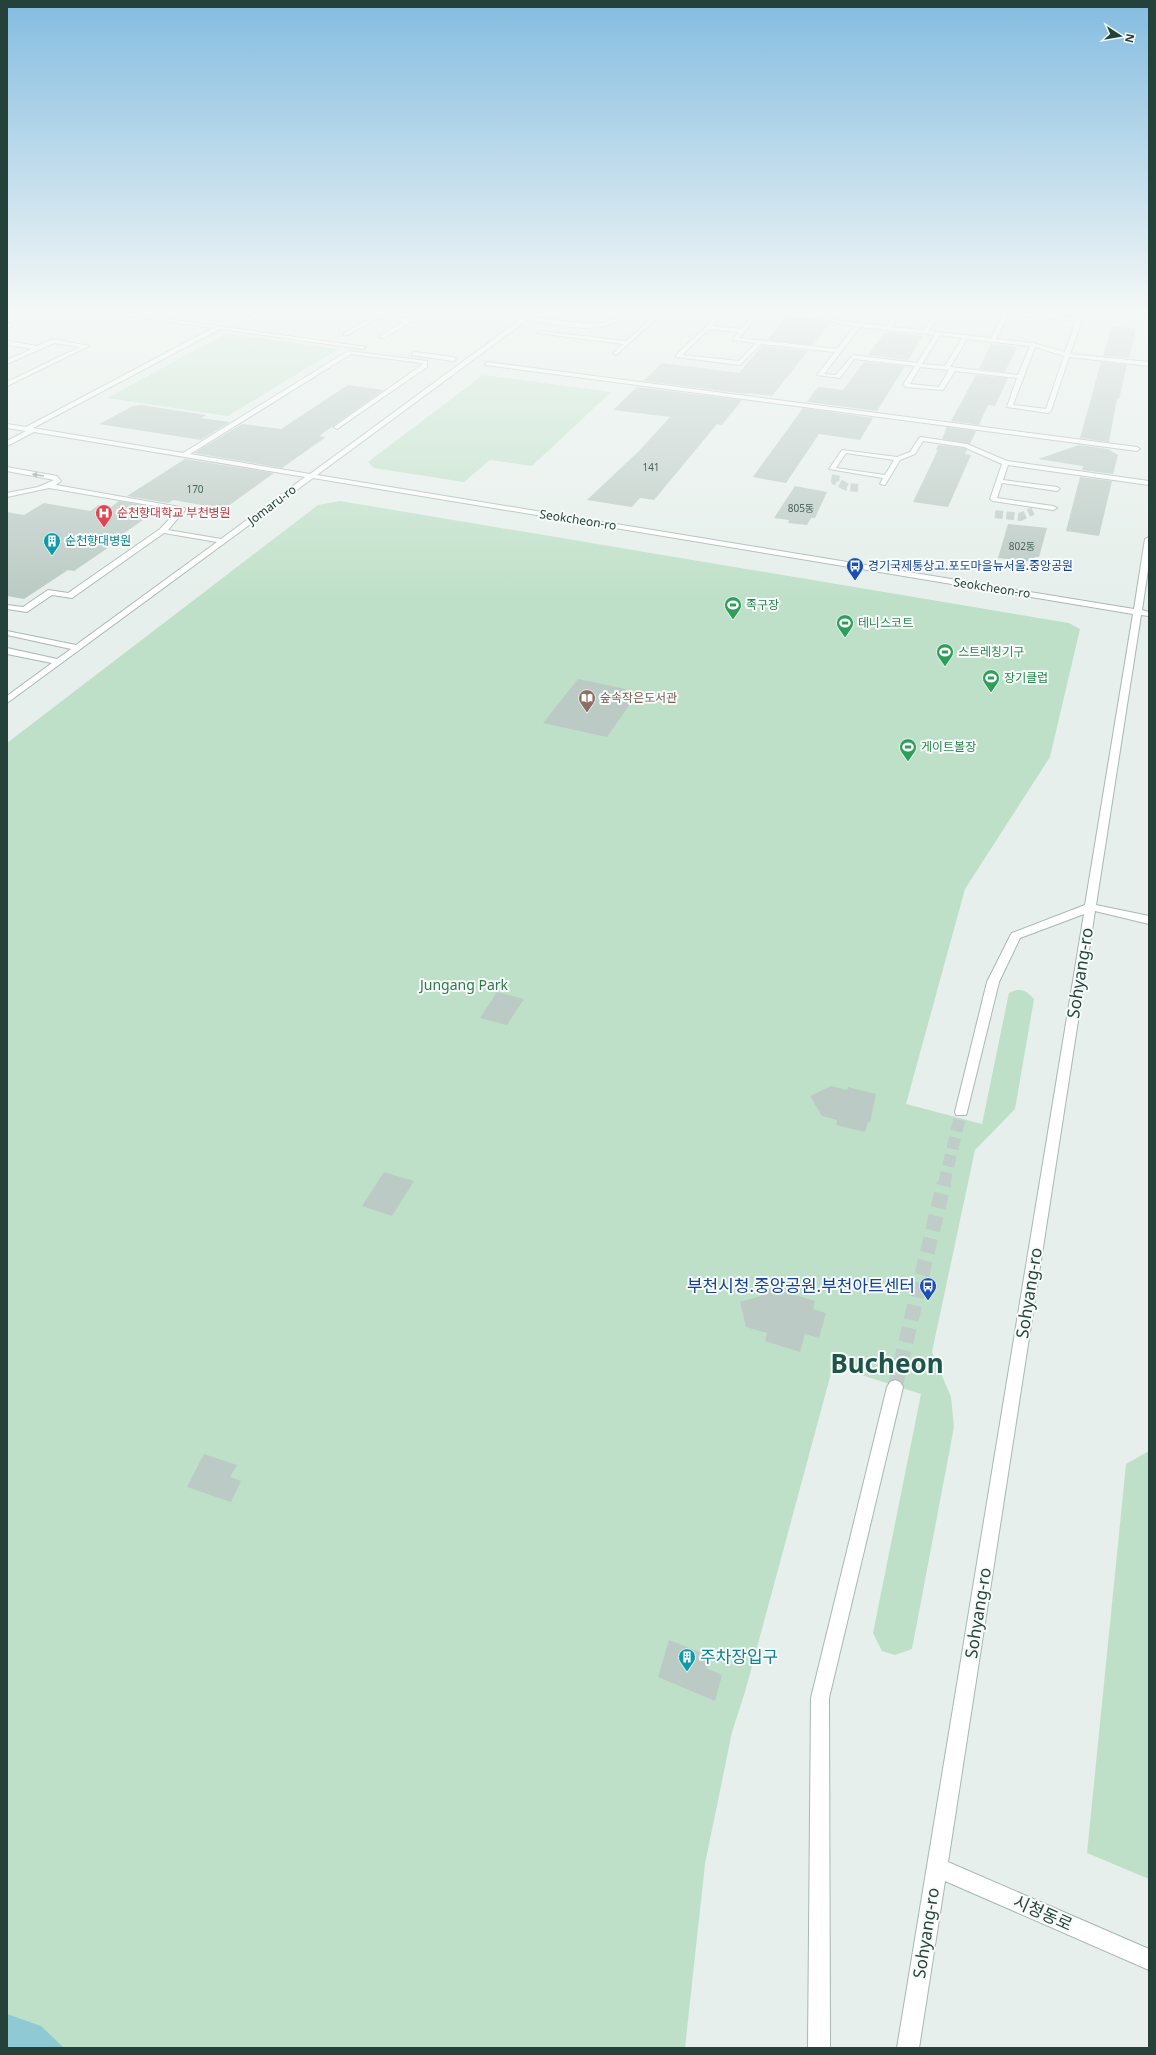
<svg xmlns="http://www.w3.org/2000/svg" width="1156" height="2055" viewBox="0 0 1156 2055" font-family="'Noto Sans','Noto Sans KR',sans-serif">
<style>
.green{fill:#bfe0c8}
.water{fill:#8ec9d4}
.building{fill:#bbcac4}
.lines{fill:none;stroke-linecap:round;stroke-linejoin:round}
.minor-tunnel-far2{stroke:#bfccc8;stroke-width:8;stroke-dasharray:8 3.5;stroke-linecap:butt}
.minor-tunnel-far1{stroke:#bfccc8;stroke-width:12;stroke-dasharray:12 6;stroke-linecap:butt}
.minor-tunnel{stroke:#bfccc8;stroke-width:15;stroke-dasharray:15 8;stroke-linecap:butt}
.minor-casing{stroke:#a8b8b2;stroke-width:2}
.minor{fill:#fff;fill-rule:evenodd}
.oneway{fill:#92a09c}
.labels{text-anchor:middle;stroke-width:4;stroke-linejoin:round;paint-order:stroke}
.far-number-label{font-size:10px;fill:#4a645c}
.far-street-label{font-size:12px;fill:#24423a;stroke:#f7fbf9}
.far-health-label{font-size:12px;fill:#be3a42;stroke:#f7fbf9;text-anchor:start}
.far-culture-label{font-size:12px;fill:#0d838f;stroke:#f7fbf9;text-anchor:start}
.far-transit-label{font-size:12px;fill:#164399;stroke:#f7fbf9;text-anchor:start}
.far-leisure-label{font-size:12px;fill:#27864d;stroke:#f7fbf9;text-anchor:start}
.far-education-label{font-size:12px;fill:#785e54;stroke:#f7fbf9;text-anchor:start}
.park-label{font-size:14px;fill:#2d7a4b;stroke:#f7fbf9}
.near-street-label{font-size:17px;fill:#24423a;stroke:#f7fbf9}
.near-transit-label{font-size:17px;fill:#164399;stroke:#f7fbf9;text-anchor:end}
.near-culture-label{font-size:17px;fill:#0d838f;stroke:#f7fbf9;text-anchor:start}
.near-town-label{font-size:26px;font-weight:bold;fill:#1f5548;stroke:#f7fbf9}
</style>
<rect width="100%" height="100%" fill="#e6efeb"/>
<g class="green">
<polygon points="227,333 338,349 228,416 107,398"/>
<polygon points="483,375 611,392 532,466 490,460 464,482 374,468 368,462"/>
<path d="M340 501 1069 623 1080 629 1050 757 965 889 906 1104 982 1124 1009 993C1021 987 1026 990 1034 999L1015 1109 975 1150 932 1352 951 1397 954 1427 912 1649 895 1655 882 1651 873 1633 921 1394 833 1366 745 1692 732 1732 705 1864 685 2048H7V743L318 505Z"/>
<polygon points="1149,1451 1149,1879 1087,1853 1126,1464"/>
</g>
<polygon class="water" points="7,2014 41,2026 64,2048 7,2048"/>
<g class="building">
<polygon points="787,316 827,320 831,322 813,345 767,340"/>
<polygon points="1112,326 1136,329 1129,358 1103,356"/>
<polygon points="885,332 923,336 908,360 868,355"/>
<polygon points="991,344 1017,347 1005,372 979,369"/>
<polygon points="762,346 808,351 772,396 749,393 747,394 643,381 662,363 739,373"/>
<polygon points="864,362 905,366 877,411 807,402 818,387 843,390"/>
<polygon points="1101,362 1127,365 1119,399 1117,399 1109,442 1080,438"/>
<polygon points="976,375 1008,378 995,406 988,405 979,425 951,421"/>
<polygon points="348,385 384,390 319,436 326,437 282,468 194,453 242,424 281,429"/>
<polygon points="637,387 742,400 722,425 717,424 654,500 640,498 632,507 587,500 640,450 670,417 613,410"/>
<polygon points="141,405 206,415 201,418 230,422 201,440 99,424 133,406"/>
<polygon points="803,408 873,418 860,440 819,434 786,483 753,477"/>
<polygon points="947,427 976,431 970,444 942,439"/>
<polygon points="938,445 964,448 967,450 965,454 971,455 948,507 913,502 938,450 936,450"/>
<polygon points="1079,445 1108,449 1118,455 1113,474 1082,470 1083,466 1038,459"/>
<polygon points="185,459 274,473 224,509 173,500 168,503 127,496"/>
<polygon points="1080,477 1112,481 1099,536 1066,531"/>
<polygon points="795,486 827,492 815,518 811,518 807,525 788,523 789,520 774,518"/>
<polygon points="119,501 160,508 113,541 118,541 74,571 68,570 24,599 7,596 7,512 24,515 44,503 90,511 99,505 111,507"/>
<polygon points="1008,524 1047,528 1039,557 1035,557 1033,562 998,558"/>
<polygon points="578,679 626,689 617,700 630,704 607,737 543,723"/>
<polygon points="497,992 524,999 507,1025 480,1018"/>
<polygon points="831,1086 847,1090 848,1087 876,1094 870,1122 868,1122 865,1132 836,1125 837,1120 822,1116 810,1096"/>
<polygon points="384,1172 414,1181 392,1216 362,1206"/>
<polygon points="768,1289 779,1290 815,1301 813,1309 826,1313 819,1338 805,1334 800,1352 765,1341 767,1333 746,1327 740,1302 761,1296"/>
<polygon points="204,1454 237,1465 230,1477 241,1481 231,1502 187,1487"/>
<polygon points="669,1640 710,1656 706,1668 722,1675 715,1701 658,1677"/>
</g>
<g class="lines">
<g class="minor-tunnel-far2">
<polyline points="836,475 835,481 847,487 858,488"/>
<polyline points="995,514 1020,517 1033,511"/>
</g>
<polyline class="minor-tunnel-far1" points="944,1184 961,1112"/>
<polyline class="minor-tunnel" points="895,1387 944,1183"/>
<g class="minor-casing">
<g id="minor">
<path d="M88 310H104L366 347 363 349 220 329 33 428 183 453 348 351 427 361V367L337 429 334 427 335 426 422 365V363L351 354 190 454 310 474 533 310H539L531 317 587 324 605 323 613 318 616 320C599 336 549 323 527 320L317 475 1134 609 1145 539 1149 537V563L1142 610 1149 612V616L1141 615 1096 905 1149 916V924L1095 911 948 1862 1149 1949V1970L945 1881 919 2048H897L1084 914 1020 938 999 982 967 1112 966 1115H956L955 1112 987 982 1010 936 1012 933 1085 905 1133 614 313 478 7 703V696L52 663 7 654V648L57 659 71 649 7 635V631L76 645 217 542 164 533 72 598 52 595 27 612 7 609V605L23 607 48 590 68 593 160 529 178 510 49 488 7 497V493L38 487 54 480 7 471V467L57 476 61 481 56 485 185 508V510L168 530 221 539 305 477 34 432 7 446V441L26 431 7 428V424L26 427 213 328Z"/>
<polygon points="262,310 269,310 248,322 243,321"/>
<path d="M368 310H374L369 314 408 319C417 317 422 310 431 310L418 320 410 322 384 338 379 337 403 322 377 318 348 335H344V333L371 318 361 315Z"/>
<polygon points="661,310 666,310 616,355 613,353 623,344 537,333 540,331 626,341"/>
<path d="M723 310H728L712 326 741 329 758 310H763L739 338 837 349 855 326 837 323 808 310H815L840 321 886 326 897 310H902L891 327 924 330 937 310H942L929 331 991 338 1005 310 1072 318 1069 315 1071 310H1076L1075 315 1082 320 1070 354 1149 362V366L1069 357 1051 411 1048 413 1007 407 1017 378 955 371 943 390 906 387 903 385 915 366 854 359 840 378 817 375 835 352 761 344 740 365 676 357V355ZM1010 312 1023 316 1076 321 1065 352 1033 343 996 339ZM860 327 926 334 935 335 917 363 853 355 836 375 824 374ZM709 329 738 332 733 340 756 343 739 361 682 355ZM940 335 962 338 945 366 922 364ZM967 339 1030 346 1018 375 950 367ZM1035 347 1064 356 1046 409 1013 405ZM920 367 949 370 939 387 910 384Z"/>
<polygon points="7,323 12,324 13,325 7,329"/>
<polygon points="53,339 89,346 7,386 7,382 80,347 54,343 7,364 7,360 32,349 7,345 7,341 37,346"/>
<polygon points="414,352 453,357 456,359 453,361 412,355"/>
<polygon points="487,362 1137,447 1140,449 1137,451 485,365"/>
<path d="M921 437 967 444 1007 461 1149 481V485L1008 465 1003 480 1057 487 1060 489 1057 491 1002 483 997 498 1053 506 1057 508 1053 510 993 501 990 499 1002 464 964 447 923 441 915 454 900 460 885 485 880 484 883 478 829 469 842 450 897 457 910 452 919 438ZM846 453 894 460 885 475 836 468Z"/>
<polygon points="895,1380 900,1382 903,1387 829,1698 830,2048 808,2048 811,1698 887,1387 890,1382"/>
</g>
</g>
<use href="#minor" class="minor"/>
</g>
<defs><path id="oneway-solid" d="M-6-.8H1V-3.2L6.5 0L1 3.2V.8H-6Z"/></defs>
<use class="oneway" href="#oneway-solid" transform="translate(38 475) rotate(-171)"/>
<linearGradient id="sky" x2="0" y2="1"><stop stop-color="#84bce0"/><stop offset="0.52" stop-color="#f4f8f6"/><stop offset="1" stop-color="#f4f8f6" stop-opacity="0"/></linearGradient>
<rect width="1156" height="598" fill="url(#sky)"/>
<defs>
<g id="hospital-pin" transform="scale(0.9)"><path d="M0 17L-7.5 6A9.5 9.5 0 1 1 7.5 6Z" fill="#e0444e" stroke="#f7fbf9"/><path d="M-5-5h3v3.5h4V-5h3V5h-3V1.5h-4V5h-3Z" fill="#fff"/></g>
<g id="building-pin" transform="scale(0.9)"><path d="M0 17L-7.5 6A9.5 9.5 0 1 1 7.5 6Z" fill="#0f9aa8" stroke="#f7fbf9"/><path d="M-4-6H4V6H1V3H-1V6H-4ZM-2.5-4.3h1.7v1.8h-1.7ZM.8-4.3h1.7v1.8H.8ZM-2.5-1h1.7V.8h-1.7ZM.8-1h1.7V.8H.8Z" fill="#fff"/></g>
<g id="bus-pin" transform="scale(0.9)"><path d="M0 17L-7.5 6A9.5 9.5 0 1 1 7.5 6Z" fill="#1a4fb4" stroke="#f7fbf9"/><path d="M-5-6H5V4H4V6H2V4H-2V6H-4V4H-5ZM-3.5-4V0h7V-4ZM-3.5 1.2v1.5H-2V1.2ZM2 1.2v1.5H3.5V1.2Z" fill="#fff"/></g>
<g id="stadium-pin" transform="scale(0.9)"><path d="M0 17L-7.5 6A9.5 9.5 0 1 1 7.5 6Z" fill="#2e9e5b" stroke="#f7fbf9"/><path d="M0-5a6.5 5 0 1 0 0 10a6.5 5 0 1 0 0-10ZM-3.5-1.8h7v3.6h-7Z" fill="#fff"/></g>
<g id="library-pin" transform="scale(0.9)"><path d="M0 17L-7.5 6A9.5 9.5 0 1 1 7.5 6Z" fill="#8d6e63" stroke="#f7fbf9"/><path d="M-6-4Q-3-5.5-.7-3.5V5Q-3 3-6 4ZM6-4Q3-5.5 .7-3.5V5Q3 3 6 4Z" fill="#fff"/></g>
</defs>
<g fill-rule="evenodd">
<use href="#hospital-pin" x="104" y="513"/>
<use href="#building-pin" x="52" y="541"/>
<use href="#bus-pin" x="855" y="566"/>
<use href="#stadium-pin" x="733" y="605"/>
<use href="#stadium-pin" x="845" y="623"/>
<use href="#stadium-pin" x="945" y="652"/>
<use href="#stadium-pin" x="991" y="678"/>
<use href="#library-pin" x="587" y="698"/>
<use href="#stadium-pin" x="908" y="747"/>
<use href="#bus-pin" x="928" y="1286"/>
<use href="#building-pin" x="687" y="1657"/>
</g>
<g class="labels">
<g class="far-number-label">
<text x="651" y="471">141</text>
<text x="195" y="493">170</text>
<text x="801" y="512">805동</text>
<text x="1022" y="550">802동</text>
</g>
<g class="far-street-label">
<text transform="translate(272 505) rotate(-37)" y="4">Jomaru-ro</text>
<text transform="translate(578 520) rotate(9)" y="4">Seokcheon-ro</text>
<text transform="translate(992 588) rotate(9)" y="4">Seokcheon-ro</text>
</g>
<g class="far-health-label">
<text x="117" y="517">순천향대학교 부천병원</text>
</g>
<g class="far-culture-label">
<text x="65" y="545">순천향대병원</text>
</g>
<g class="far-transit-label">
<text x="868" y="570">경기국제통상고.포도마을뉴서울.중앙공원</text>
</g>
<g class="far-leisure-label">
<text x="746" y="609">족구장</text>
<text x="858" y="627">테니스코트</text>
<text x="958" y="656">스트레칭기구</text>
<text x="1004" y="682">장기클럽</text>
<text x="921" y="751">게이트볼장</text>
</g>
<g class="far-education-label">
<text x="600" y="702">숲속작은도서관</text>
</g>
<g class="park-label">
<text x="464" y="990">Jungang Park</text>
</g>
<g class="near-street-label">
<text transform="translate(1080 973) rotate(-81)" y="6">Sohyang-ro</text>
<text transform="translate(1029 1293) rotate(-81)" y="6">Sohyang-ro</text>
<text transform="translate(978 1613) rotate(-81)" y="6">Sohyang-ro</text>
<text transform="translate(1043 1913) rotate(24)" y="6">시청동로</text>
<text transform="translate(926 1933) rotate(-81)" y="6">Sohyang-ro</text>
</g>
<g class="near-transit-label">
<text x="915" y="1292">부천시청.중앙공원.부천아트센터</text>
</g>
<g class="near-culture-label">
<text x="700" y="1663">주차장입구</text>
</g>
<g class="near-town-label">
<text x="887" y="1373">Bucheon</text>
</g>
</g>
<rect width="1156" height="2055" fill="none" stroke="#24423a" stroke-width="16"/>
<g transform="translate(1120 36) rotate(102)" stroke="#f7fbf9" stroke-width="3" paint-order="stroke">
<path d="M0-3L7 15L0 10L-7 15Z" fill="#24423a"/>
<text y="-6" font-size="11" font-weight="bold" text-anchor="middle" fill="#24423a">N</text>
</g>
</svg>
